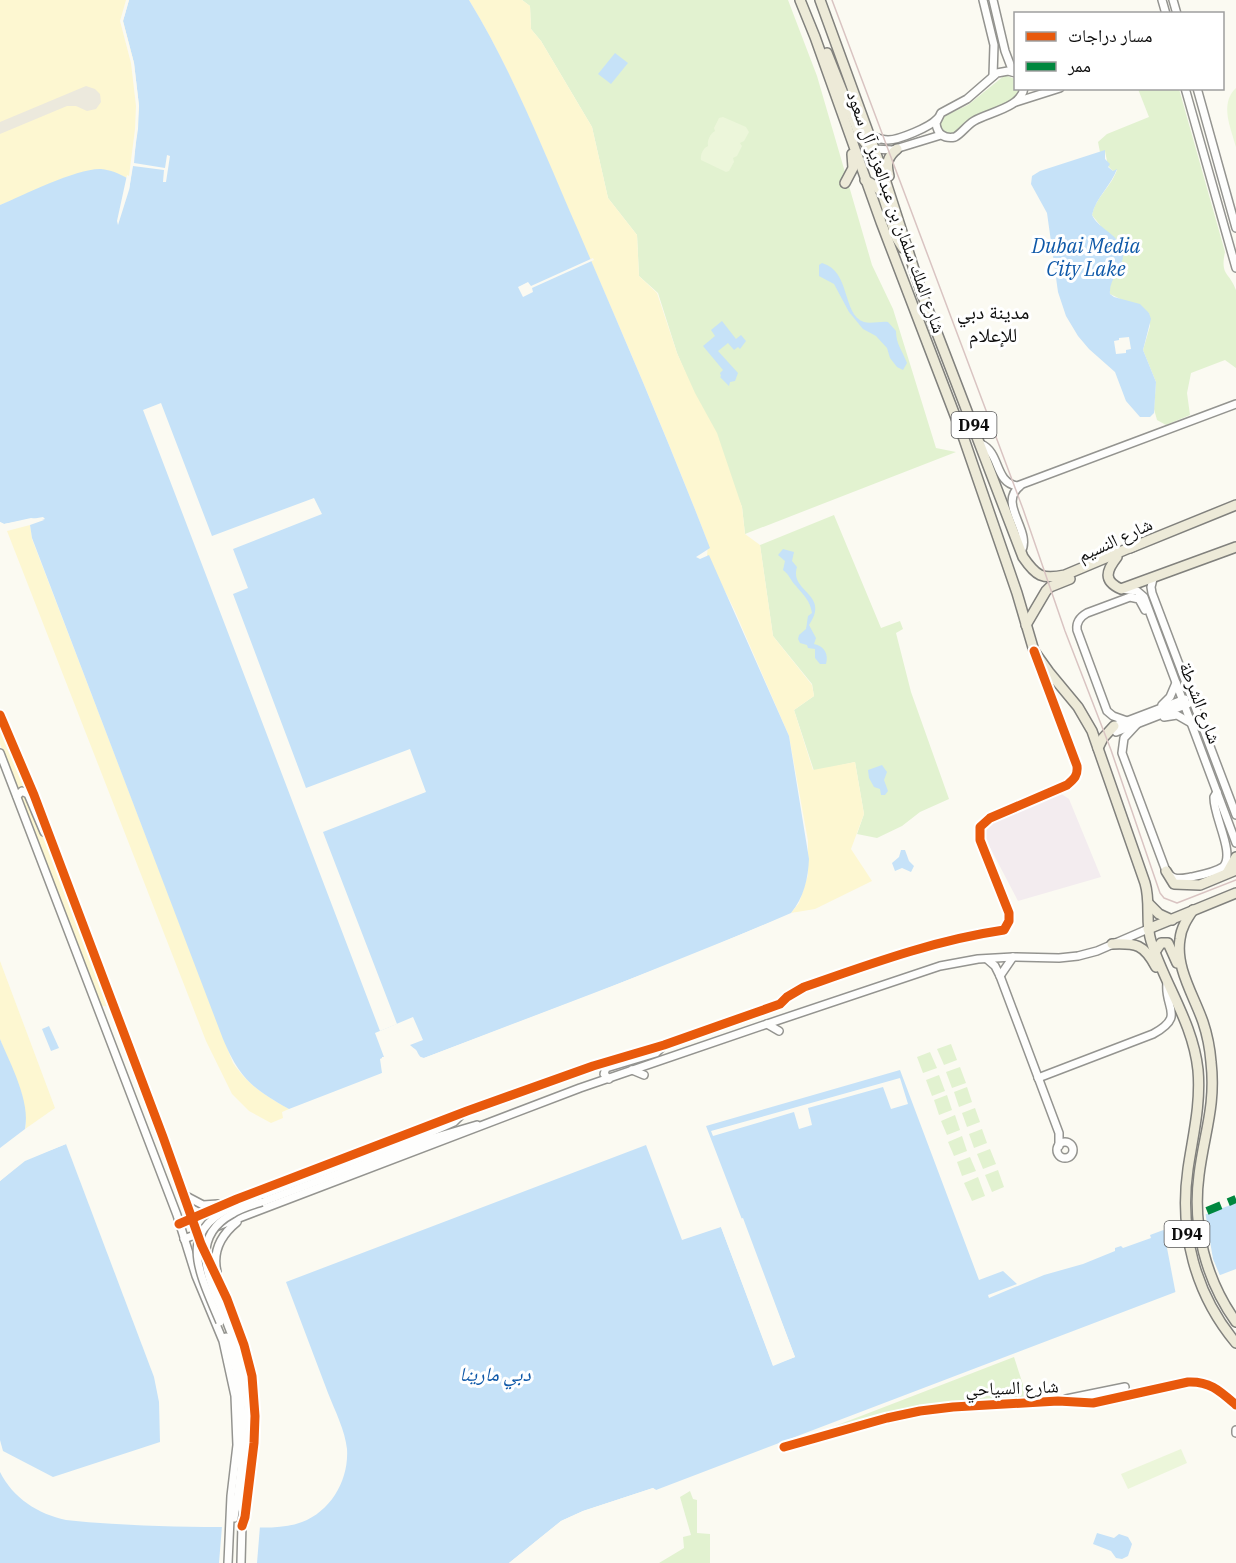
<svg xmlns="http://www.w3.org/2000/svg" width="1236" height="1563" viewBox="0 0 1236 1563" font-family="'IBM Plex Serif','Noto Naskh Arabic',serif">
<style>
.industrial{fill:#f3ecef}
.green{fill:#e2f2d0}
.sand{fill:#fdf7d1}
.pitch{fill:#ecf6da}
.plaza{fill:#ece9dd}
.water{fill:#c6e2f8}
.pier{fill:#fbfaf2}
.lines{fill:none;stroke-linecap:round;stroke-linejoin:round}
.minor-casing{stroke:#949490;stroke-width:10}
.major-casing{stroke:#81817d;stroke-width:12}
.minor{stroke:#fefefd;stroke-width:7}
.major{stroke:#edead8;stroke-width:9}
.tram{stroke:#d9c4c2;stroke-width:1.5}
.minor-bridge-casing{stroke:#949490;stroke-width:10;stroke-linecap:butt}
.minor-bridge{stroke:#fefefd;stroke-width:7}
.quiet{stroke:#00873e;stroke-width:8;stroke-dasharray:15 8;stroke-linecap:butt}
.cycleway-casing{stroke:#fff;stroke-width:13}
.cycleway{stroke:#e8590c;stroke-width:9}
.labels{text-anchor:middle;stroke-width:6;stroke-linejoin:round;paint-order:stroke}
.shield{fill:#fff;stroke:#565656;stroke-width:1.5}
.shield-label{font-size:16px;font-weight:bold;fill:#0d0d0d}
.street-label{font-size:18px;fill:#0d0d0d;stroke:#fff}
.water-label{font-size:20px;font-style:italic;fill:#0e58a8;stroke:#fff}
.neighbourhood-label{font-size:20px;fill:#0d0d0d;stroke:#fff}
</style>
<rect width="100%" height="100%" fill="#fbfaf2"/>
<polygon class="industrial" points="1060,793 1069,799 1101,877 1018,901 984,836 988,823"/>
<g class="green">
<polygon points="522,0 788,0 817,76 872,265 893,309 936,448 956,452 745,534 742,507 677,353 658,293 639,276 637,235 608,198 592,127 541,41 531,29 530,6"/>
<path d="M1005 75 1015 79 1016 88 1020 89C1020 91 1019 95 1017 97 1010 106 981 111 970 118 958 126 962 137 944 133L939 127 942 117 968 105Z"/>
<path d="M1138 89H1179L1225 252C1220 276 1229 271 1236 290V368L1225 360 1191 373 1187 393 1190 415 1166 425 1157 420 1154 409 1156 382 1143 350 1150 326 1149 313 1110 294 1100 225 1092 215C1096 197 1111 187 1117 170L1113 171 1108 166 1105 151 1100 152 1098 142 1107 134 1149 117Z"/>
<polygon points="834,515 881,628 900,621 903,629 896,633 911,692 949,799 920,812 902,826 877,838 857,834 864,814 855,762 814,771 794,710 814,696 812,684 773,636 760,545"/>
<polygon points="951,1044 957,1060 944,1065 937,1049"/>
<polygon points="930,1052 937,1068 923,1073 917,1057"/>
<polygon points="960,1067 966,1083 952,1088 946,1072"/>
<polygon points="939,1075 945,1091 932,1096 926,1080"/>
<polygon points="967,1087 972,1102 959,1107 954,1092"/>
<polygon points="947,1095 952,1110 939,1115 934,1100"/>
<polygon points="975,1108 980,1122 967,1127 962,1113"/>
<polygon points="955,1115 960,1130 947,1135 941,1121"/>
<polygon points="982,1129 987,1143 974,1148 969,1134"/>
<polygon points="962,1136 967,1151 954,1156 948,1142"/>
<polygon points="990,1149 996,1164 983,1169 977,1154"/>
<polygon points="970,1157 976,1171 962,1176 957,1162"/>
<polygon points="998,1170 1004,1187 992,1192 985,1175"/>
<polygon points="978,1177 985,1196 972,1201 964,1183"/>
<polygon points="1014,1357 1027,1397 925,1405 809,1436"/>
<polygon points="690,1491 693,1499 697,1500 697,1533 710,1534 710,1563 659,1563 684,1548 683,1537 691,1535 680,1497"/>
</g>
<g class="sand">
<polygon points="0,0 129,0 124,15 134,63 139,106 133,171 117,221 80,173 0,205"/>
<path d="M469 0H522L530 6 531 29 541 41 592 127 608 198 637 235 639 276 657 293 677 353 695 393 717 433 742 507 745 534 760 545 773 636 812 685 814 696 794 710 813 770 855 762 864 814 851 849 872 881 815 909 791 913 799 903 808 875V841L789 736 734 609 707 556 708 543C667 436 622 332 576 227 543 150 512 71 469 0Z"/>
<path d="M30 525 32 539 233 1063C250 1087 265 1095 289 1109L282 1112 283 1118 271 1123 249 1111 232 1094 206 1041 7 531Z"/>
<polygon points="0,726 27,791 18,791 0,744"/>
<polygon points="23,794 26,796 38,828 46,841 109,1007 99,1005 20,796"/>
<polygon points="0,961 55,1108 25,1129 26,1124 22,1095 0,1039"/>
</g>
<g class="pitch">
<path d="M1236 88V147C1231 128 1219 104 1236 88Z"/>
<path d="M723 117 746 127 749 132 744 141 740 143 742 146 737 156 733 158 734 162 729 171 726 172 701 160C700 155 703 148 708 146 707 140 710 134 715 131L714 128 719 118Z"/>
<polygon points="1181,1449 1187,1463 1128,1489 1121,1474"/>
</g>
<polygon class="plaza" points="86,86 95,89 100,94 101,102 96,109 87,111 76,106 67,106 0,134 0,122"/>
<g class="water">
<path d="M129 0H469C513 72 544 152 578 230 623 335 669 441 710 548L696 557 700 559 709 555 789 736 809 859C808 879 804 897 791 913L688 957 424 1058 418 1056 417 1051 410 1045 423 1040 413 1017 375 1033 384 1057H382V1073L289 1109C252 1088 240 1079 223 1039L32 538 30 525 44 520 31 518 4 524 0 522V205C24 195 77 168 101 169 111 170 118 173 127 178L125 189 129 190 138 129 139 106 134 63 123 21Z"/>
<polygon points="615,53 628,63 611,84 598,74"/>
<path d="M1105 150V159L1110 164 1108 167 1113 171 1117 169C1111 186 1096 197 1092 215 1098 228 1114 232 1121 246 1130 264 1108 276 1110 294L1114 297 1140 304 1149 313 1151 319 1143 350 1156 382 1154 413 1150 417H1140L1126 401 1115 372 1089 349 1078 336 1066 316 1058 292 1047 213 1031 184 1032 176 1040 171Z"/>
<path d="M822 263C851 271 842 315 864 322 871 324 881 321 888 322L896 331C896 344 902 350 907 363L903 370 897 367 890 358 887 348 876 336 863 329 849 312 834 284 819 276V265Z"/>
<polygon points="722,321 736,339 741,335 746,341 740,349 738,347 734,350 728,343 718,351 738,373 735,381 730,382 729,386 720,377 721,376 720,373 723,370 703,346 715,336 711,330"/>
<path d="M783 549 794 552 792 561 797 567C789 592 831 594 809 625L816 638 814 644C824 646 829 654 826 664H820L815 658V649L808 648 807 645 800 643 798 639 799 635 806 629 808 616 812 613C810 600 804 596 796 586 790 580 790 575 783 570L785 561 778 555Z"/>
<polygon points="882,765 887,772 884,780 888,791 885,795 881,795 880,789 874,787 869,778 868,770"/>
<polygon points="901,850 905,850 909,861 914,866 911,872 902,868 895,871 892,863 899,857"/>
<polygon points="49,1026 59,1048 51,1051 42,1029"/>
<path d="M0 1039C10 1063 31 1102 25 1129L0 1148Z"/>
<path d="M900 1070 979 1280 1003 1271 1017 1284 988 1295 989 1298 1044 1275 1083 1264 1115 1251V1248L1121 1246 1123 1248 1151 1238 1150 1235 1236 1203V1269L656 1490 653 1488 583 1511 561 1521 509 1563H0V1472C13 1498 38 1514 66 1520 121 1526 179 1527 234 1527 256 1527 281 1530 302 1522 331 1511 349 1480 347 1449 345 1430 335 1411 328 1393 314 1356 300 1319 286 1282L646 1145 682 1240 721 1227 773 1365 795 1357 706 1126Z"/>
<polygon points="66,1144 154,1377 159,1402 160,1442 53,1477 3,1451 0,1440 0,1181 25,1160"/>
<polygon points="1097,1533 1114,1538 1119,1534 1128,1537 1132,1544 1128,1556 1122,1559 1116,1558 1111,1551 1093,1544"/>
</g>
<g class="pier">
<polygon points="126,0 129,0 123,21 134,63 139,106 134,163 165,168 167,155 170,156 166,182 163,182 164,170 133,166 129,190 118,225 117,221 127,175 129,176 135,129 136,106 131,63 120,21"/>
<polygon points="593,258 594,260 532,288 533,292 523,297 518,287 528,282 531,286"/>
<polygon points="1129,337 1131,349 1126,350 1126,353 1116,354 1114,341 1119,340 1119,338"/>
<polygon points="161,403 212,536 314,498 322,514 233,549 248,588 233,594 306,788 410,749 426,792 323,832 397,1024 380,1031 143,410"/>
<polygon points="43,517 45,519 27,525 32,521 5,527 0,526 0,522 4,524"/>
<polygon points="796,912 793,916 768,927 689,959 425,1060 420,1061 416,1058 411,1048 415,1049 421,1058 424,1058 593,994"/>
<polygon points="384,1057 386,1070 385,1075 380,1078 290,1112 286,1111 379,1075 382,1073 380,1059"/>
<polygon points="900,1078 908,1104 891,1109 883,1087 808,1108 812,1125 799,1129 794,1112 713,1136 711,1131"/>
<polygon points="65,1141 66,1144 25,1161 0,1181 0,1177 3,1174 23,1158"/>
<polygon points="1205,1211 1213,1259 1221,1278 1176,1295 1163,1227"/>
<polygon points="743,1218 795,1357 773,1366 721,1227 723,1225 775,1362 791,1355 740,1219"/>
<polygon points="653,1488 656,1490 584,1513 563,1523 514,1563 509,1563 561,1521 583,1511"/>
<polygon points="222,1526 260,1526 257,1563 219,1563"/>
</g>
<g class="lines">
<g class="minor-casing">
<g id="minor">
<polyline points="983,0 994,45 993,76"/>
<polyline points="993,0 1005,51 1013,72"/>
<polyline points="1162,0 1166,14"/>
<polyline points="1173,0 1177,14"/>
<path d="M1016 73 1008 71 997 73 967 99 941 113 936 123C937 134 944 139 955 137 962 133 966 126 974 121 989 112 1021 108 1024 88"/>
<polyline points="1185,88 1236,268"/>
<polyline points="1197,88 1236,228"/>
<polyline points="1016,102 1060,88"/>
<path d="M869 135C875 137 881 140 888 140 899 140 930 127 937 119"/>
<polyline points="874,149 892,150 941,135"/>
<path d="M981 444C1001 453 994 482 1017 486L1236 404"/>
<path d="M1020 486C997 504 1033 531 1021 552"/>
<polyline points="1153,579 1151,587 1152,593 1236,815"/>
<polyline points="1121,589 1137,591 1144,597 1236,843"/>
<polyline points="1185,699 1114,726 1116,732 1188,704"/>
<polyline points="1162,705 1170,697 1176,683"/>
<polyline points="0,715 34,795 163,1137 201,1244 227,1299 244,1345 252,1376 255,1416 254,1443 245,1517 242,1526"/>
<polyline points="1164,717 1177,715 1191,723"/>
<path d="M1127 721 1113 716 1107 711 1077 630C1076 622 1080 617 1087 613L1130 597 1139 599 1145 610"/>
<path d="M1137 724 1124 738 1122 753 1166 871C1173 881 1180 879 1191 877 1201 875 1214 873 1223 867 1236 854 1213 816 1214 797L1217 792"/>
<polyline points="0,753 177,1215 196,1276 223,1341 235,1396 237,1445 231,1496 228,1563"/>
<polyline points="17,796 22,791 28,794 44,832"/>
<polyline points="987,959 995,966 1000,976 1059,1133 1059,1146"/>
<polyline points="1000,976 1013,957"/>
<polyline points="767,1024 779,1031"/>
<polyline points="632,1070 644,1075"/>
<path d="M1038 1078 1153 1034C1186 1016 1164 1008 1167 983"/>
<polyline points="609,1079 604,1074 606,1068 656,1053 664,1045"/>
<circle cx="1065" cy="1150" r="8"/>
<polyline points="184,1195 203,1205 218,1204"/>
<polyline points="262,1195 429,1133 454,1122 460,1116"/>
<polyline points="262,1202 433,1138 477,1125"/>
<path d="M179 1224 237 1199 467 1111 593 1066 664 1045 780 1004 787 997 804 987C870 964 935 940 1004 930L1009 921V913L980 840V827L990 818 1067 785C1074 779 1078 776 1077 766L1037 659"/>
<polyline points="184,1239 580,1088 767,1024 940,966 978,959 1013,957 1059,958 1078,956 1097,951 1148,929"/>
<path d="M217 1272C212 1251 221 1235 237 1222"/>
<path d="M226 1320C242 1359 251 1401 248 1444 247 1466 243 1488 242 1509"/>
<path d="M226 1337C248 1395 245 1458 234 1518"/>
<polyline points="1066,1399 1125,1387"/>
<polyline points="1236,1430 1236,1433"/>
<path d="M784 1447 887 1418 920 1411 953 1407 1058 1401 1093 1403 1188 1382C1210 1381 1220 1391 1236 1405"/>
<polyline points="241,1563 242,1524"/>
</g>
</g>
<g class="major-casing">
<g id="major">
<path d="M800 0 815 37 881 222 964 439 1017 593 1034 651 1049 672 1078 707 1092 731 1145 883C1151 903 1145 922 1151 941 1165 985 1193 1023 1198 1070 1201 1104 1193 1135 1188 1169 1179 1232 1195 1294 1236 1343"/>
<path d="M820 0 883 173 922 294 1023 557C1036 576 1042 580 1065 575L1134 546"/>
<polyline points="827,53 860,136 866,144 874,149"/>
<path d="M889 176C886 164 887 157 897 149"/>
<polyline points="865,180 877,187 882,193 896,237 903,248"/>
<polyline points="845,183 853,168 852,154"/>
<polyline points="1130,548 1236,505"/>
<path d="M1117 557C1106 571 1103 581 1121 589L1236 547"/>
<polyline points="1026,625 1046,591 1050,587 1070,579"/>
<polyline points="1098,748 1103,738 1114,726"/>
<polyline points="1166,871 1174,884 1200,885 1236,870"/>
<polyline points="1227,873 1236,857"/>
<polyline points="1149,904 1159,914 1172,920"/>
<path d="M1193 910C1187 919 1181 928 1180 939 1175 967 1194 996 1203 1022 1207 1034 1210 1049 1211 1062 1216 1106 1204 1134 1199 1175 1192 1227 1206 1280 1236 1322"/>
<polyline points="1148,929 1236,893"/>
<path d="M1112 944C1136 943 1144 944 1156 967"/>
<polyline points="1155,952 1161,943 1168,943 1177,963"/>
</g>
</g>
<use href="#minor" class="minor"/>
<use href="#major" class="major"/>
<polyline class="tram" points="832,0 1023,509 1065,631 1111,750 1160,893 1164,898 1177,903 1236,880"/>
<g class="minor-bridge-casing">
<g id="minor-bridge">
<path d="M226 1320C211 1284 186 1239 232 1214 241 1208 252 1205 262 1202"/>
<path d="M220 1322C190 1253 177 1223 262 1195"/>
</g>
</g>
<use href="#minor-bridge" class="minor-bridge"/>
<polyline class="quiet" points="1207,1211 1236,1199"/>
<g class="cycleway-casing">
<g id="cycleway">
<polyline points="0,715 34,795 163,1137 201,1244 227,1299 244,1345 252,1376 255,1416 254,1443 245,1517 242,1526"/>
<path d="M179 1224 237 1199 467 1111 593 1066 664 1045 780 1004 787 997 804 987C870 964 935 940 1004 930L1009 921V913L980 840V827L990 818 1067 785C1074 779 1078 776 1077 766L1034 651"/>
<path d="M784 1447 887 1418 920 1411 953 1407 1058 1401 1093 1403 1188 1382C1210 1381 1220 1391 1236 1405"/>
</g>
</g>
<use href="#cycleway" class="cycleway"/>
</g>
<g class="labels">
<g class="shield">
<rect x="951.5" y="412" width="45" height="26" rx="4.5"/>
<rect x="1164.5" y="1221" width="45" height="26" rx="4.5"/>
</g>
<g class="shield-label">
<text x="974" y="431">D94</text>
<text x="1187" y="1240">D94</text>
</g>
<g class="street-label">
<text transform="translate(896 212) rotate(70)" y="6">شارع الملك سلمان بن عبدالعزيز آل سعود</text>
<text transform="translate(1115 540) rotate(-25)" y="6">شارع النسيم</text>
<text transform="translate(1200 703) rotate(69)" y="6">شارع الشرطة</text>
<text transform="translate(1012 1388) rotate(-2)" y="6">شارع السياحي</text>
</g>
<g class="water-label">
<text x="1086" y="253">Dubai Media<tspan x="1086" dy="23">City Lake</tspan></text>
<text x="495" y="1381">دبي مارينا</text>
</g>
<g class="neighbourhood-label">
<text x="993" y="319">مدينة دبي<tspan x="993" dy="23">للإعلام</tspan></text>
</g>
</g>
<rect x="1014" y="12" width="210" height="78" fill="#ffffff" stroke="#9e9e9e" stroke-width="1.5"/>
<rect x="1026" y="32" width="30" height="9" fill="#e8590c" stroke="#9e9e9e" stroke-width="1.5"/>
<text x="1068" y="42" font-size="18" fill="#0d0d0d">مسار دراجات</text>
<rect x="1026" y="62" width="30" height="9" fill="#00873e" stroke="#9e9e9e" stroke-width="1.5"/>
<text x="1068" y="72" font-size="18" fill="#0d0d0d">ممر</text>
</svg>
